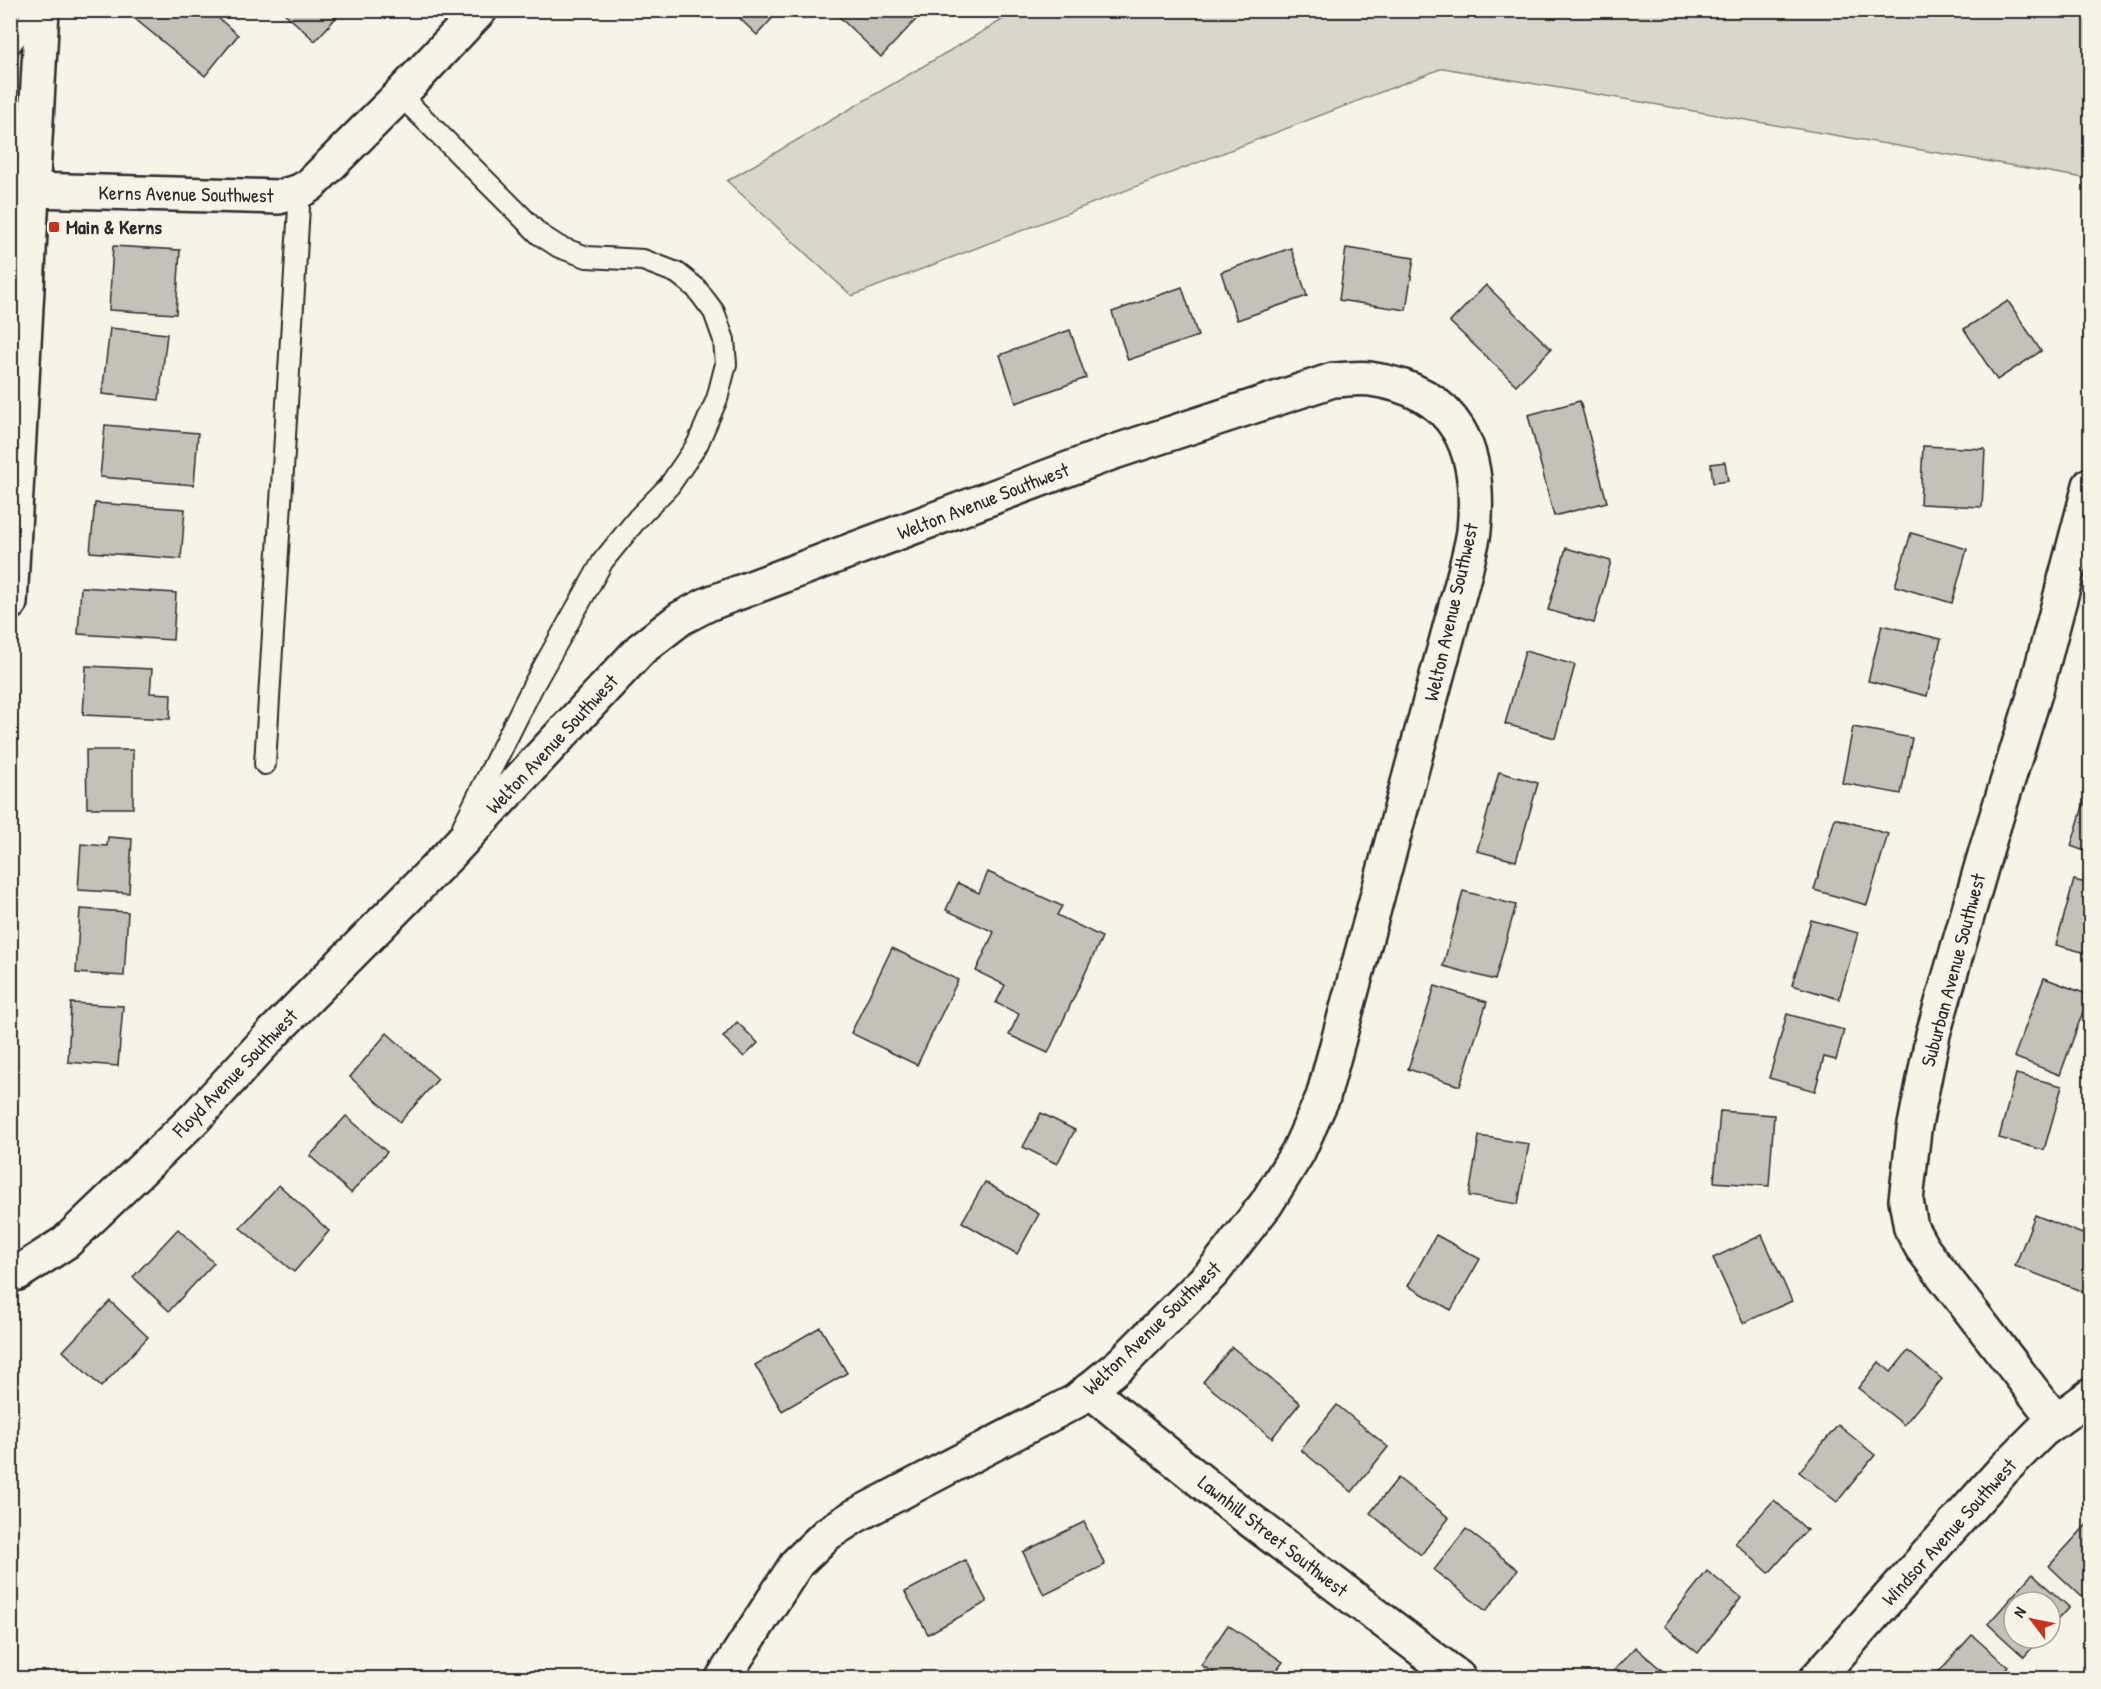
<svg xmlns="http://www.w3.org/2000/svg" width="2101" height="1689" viewBox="0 0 2101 1689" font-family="'Patrick Hand',sans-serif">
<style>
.green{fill:#dad6cc;stroke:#82807c;stroke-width:1.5}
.building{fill:#c4c1b9;stroke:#2b2b2b;stroke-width:1.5}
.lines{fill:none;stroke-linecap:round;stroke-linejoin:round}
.service-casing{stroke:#2b2b2b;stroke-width:24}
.minor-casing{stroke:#2b2b2b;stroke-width:38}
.primary-casing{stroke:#2b2b2b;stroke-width:38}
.service{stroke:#f7f3e8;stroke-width:20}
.minor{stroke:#f7f3e8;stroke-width:33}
.primary{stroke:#f7f3e8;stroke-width:33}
.poi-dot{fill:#c8321e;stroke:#f7f3e8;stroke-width:2}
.labels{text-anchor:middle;stroke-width:4.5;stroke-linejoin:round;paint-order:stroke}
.street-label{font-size:20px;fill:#2b2b2b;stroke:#f7f3e8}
.poi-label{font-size:20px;font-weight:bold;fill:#2b2b2b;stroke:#f7f3e8;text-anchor:start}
</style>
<rect width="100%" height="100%" fill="#f7f3e8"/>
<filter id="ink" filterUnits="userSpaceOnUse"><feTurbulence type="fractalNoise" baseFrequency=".0167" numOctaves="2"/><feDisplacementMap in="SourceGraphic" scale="12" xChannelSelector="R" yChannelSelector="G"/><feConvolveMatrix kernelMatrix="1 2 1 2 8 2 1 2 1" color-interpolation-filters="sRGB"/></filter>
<g filter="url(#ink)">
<polygon class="green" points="1019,10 2090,11 2090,179 1443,68 852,296 727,181"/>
<g class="building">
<polygon points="131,10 209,10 238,35 205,76 129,14"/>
<polygon points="281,10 343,10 315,41"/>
<polygon points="731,10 780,10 757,35"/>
<polygon points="832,10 925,10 881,57"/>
<polygon points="113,246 180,250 176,314 109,310"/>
<polygon points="1291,248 1307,296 1237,320 1221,272"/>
<polygon points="1346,248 1414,258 1406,310 1339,300"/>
<polygon points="1486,285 1551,349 1516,385 1450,322"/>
<polygon points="1182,287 1198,336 1128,360 1112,312"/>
<polygon points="2008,301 2041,351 1997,380 1964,329"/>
<polygon points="110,328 167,334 159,400 102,394"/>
<polygon points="1070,330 1086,378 1016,403 1000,355"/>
<polygon points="1580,401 1607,502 1554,516 1528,415"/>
<polygon points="105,425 198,433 194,485 100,477"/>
<polygon points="1923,446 1985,449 1982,507 1920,504"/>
<polygon points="1725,462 1728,481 1713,483 1711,464"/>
<polygon points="95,503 185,509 181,559 90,552"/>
<polygon points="1911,533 1967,549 1952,603 1895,586"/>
<polygon points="1566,548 1611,561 1594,623 1548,610"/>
<polygon points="81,587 176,593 173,640 78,634"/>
<polygon points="1882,625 1941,639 1927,696 1868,681"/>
<polygon points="1525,651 1575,665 1555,738 1505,724"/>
<polygon points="86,666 152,669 150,693 171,694 170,719 83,715"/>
<polygon points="1853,727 1912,738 1901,794 1842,783"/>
<polygon points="86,750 133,750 133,808 87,808"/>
<polygon points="1499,772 1538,783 1516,861 1477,851"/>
<polygon points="2090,783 2090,853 2071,846"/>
<polygon points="1835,818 1888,834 1867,905 1814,890"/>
<polygon points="108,837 132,839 129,893 78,890 81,844 107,846"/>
<polygon points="988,872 1062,906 1057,915 1102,937 1048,1053 1009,1035 1019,1014 996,1003 1005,985 976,971 994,932 946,910 958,883 979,893"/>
<polygon points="2074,880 2090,884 2090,954 2056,945"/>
<polygon points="1463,891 1516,905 1495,980 1443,966"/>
<polygon points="80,909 128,912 124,976 76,973"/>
<polygon points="1811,920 1858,933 1839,999 1792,985"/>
<polygon points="892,948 958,980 917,1065 851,1033"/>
<polygon points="2044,978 2089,995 2060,1075 2014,1057"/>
<polygon points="1435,986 1487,1002 1460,1086 1408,1069"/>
<polygon points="71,1003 123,1006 118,1066 68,1062"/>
<polygon points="1787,1014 1844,1030 1836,1060 1824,1057 1815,1091 1769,1078"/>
<polygon points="737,1022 758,1043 744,1057 723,1037"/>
<polygon points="387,1033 438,1079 400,1122 350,1077"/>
<polygon points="2016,1074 2062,1086 2044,1150 1999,1138"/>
<polygon points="1720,1111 1774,1115 1769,1186 1714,1182"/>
<polygon points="1041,1113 1075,1130 1057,1164 1023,1147"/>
<polygon points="346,1116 387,1152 351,1193 310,1156"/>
<polygon points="1479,1136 1529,1144 1518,1204 1469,1196"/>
<polygon points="985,1182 1039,1214 1017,1254 962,1222"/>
<polygon points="279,1185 329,1231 294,1272 240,1228"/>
<polygon points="2035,1215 2090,1237 2090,1275 2084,1292 2015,1266"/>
<polygon points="178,1229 214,1263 169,1311 133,1277"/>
<polygon points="1436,1235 1480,1259 1451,1310 1408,1286"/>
<polygon points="1762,1235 1792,1301 1743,1323 1713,1258"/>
<polygon points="110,1301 148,1337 101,1387 63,1351"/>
<polygon points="820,1327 847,1373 782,1411 755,1365"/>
<polygon points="1232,1347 1300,1403 1272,1438 1203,1382"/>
<polygon points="1908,1351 1942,1379 1904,1425 1858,1388 1879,1362 1891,1372"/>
<polygon points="1337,1405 1388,1447 1352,1492 1301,1450"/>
<polygon points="1838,1425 1875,1455 1837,1502 1799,1472"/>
<polygon points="1398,1478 1449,1518 1421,1555 1370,1513"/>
<polygon points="1774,1500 1807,1530 1769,1573 1735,1543"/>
<polygon points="2090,1521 2090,1589 2082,1597 2049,1566"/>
<polygon points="1084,1522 1105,1565 1044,1595 1023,1552"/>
<polygon points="1466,1529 1518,1570 1486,1611 1434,1570"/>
<polygon points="965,1560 987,1602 928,1634 905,1592"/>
<polygon points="1707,1571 1741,1598 1698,1653 1664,1626"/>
<polygon points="2032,1574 2069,1607 2050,1628 2050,1602 2014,1602 2014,1638 2041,1638 2024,1657 1988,1624"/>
<polygon points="1228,1625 1283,1662 1271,1678 1214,1678 1217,1675 1201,1665"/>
<polygon points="1972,1635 2008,1667 1998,1678 1933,1678"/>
<polygon points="1635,1647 1671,1678 1613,1678 1610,1675"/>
</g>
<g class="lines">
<g class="service-casing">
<g id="service">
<polyline points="10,45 36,10"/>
<polyline points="400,95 539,234 559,247 587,257 643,260 677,273 696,288 714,312 724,340 726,364 717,399 697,445 669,486 638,518 603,561 534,684 463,826"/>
<polyline points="265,764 300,191"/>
</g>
</g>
<g class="minor-casing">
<g id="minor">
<polyline points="32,190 279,197 300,191 310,185 400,95 480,10"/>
<path d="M10 1275 18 1273 66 1242 195 1118 273 1033 448 856 641 649 681 618 708 604 1111 453 1333 380C1345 380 1358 377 1370 379 1458 391 1482 450 1474 531 1472 545 1468 558 1465 572L1323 1097 1298 1152 1266 1204 1213 1272 1122 1363 1076 1401 855 1516 827 1534 797 1563 723 1678"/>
<polyline points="1089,1390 1228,1503 1459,1678"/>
<polyline points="2055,1420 1922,1248 1911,1228 1906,1200 1914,1130 1933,1034 1988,844 2036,690 2090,485"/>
<polyline points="1817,1678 2003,1470 2042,1431 2090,1396"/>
</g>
</g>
<g class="primary-casing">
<polyline id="primary" points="10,603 42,10"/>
</g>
<use href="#service" class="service"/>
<use href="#minor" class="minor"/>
<use href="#primary" class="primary"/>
</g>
</g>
<rect class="poi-dot" x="48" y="221" width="12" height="12" rx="3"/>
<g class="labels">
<g class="street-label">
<text transform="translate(186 194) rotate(1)" y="7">Kerns Avenue Southwest</text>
<text transform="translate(983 501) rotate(-21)" y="7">Welton Avenue Southwest</text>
<text transform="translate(1451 612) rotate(-77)" y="7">Welton Avenue Southwest</text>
<text transform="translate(552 744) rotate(-47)" y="7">Welton Avenue Southwest</text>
<text transform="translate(1953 970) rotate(-75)" y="7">Suburban Avenue Southwest</text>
<text transform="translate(235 1073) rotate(-46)" y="7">Floyd Avenue Southwest</text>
<text transform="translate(1152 1328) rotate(-44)" y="7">Welton Avenue Southwest</text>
<text transform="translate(1949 1532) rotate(-48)" y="7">Windsor Avenue Southwest</text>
<text transform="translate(1273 1536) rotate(38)" y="7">Lawnhill Street Southwest</text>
</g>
<g class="poi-label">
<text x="66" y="234">Main &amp; Kerns</text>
</g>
</g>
<rect width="2101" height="1689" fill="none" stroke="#f7f3e8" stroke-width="36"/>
<rect x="18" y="18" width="2065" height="1653" fill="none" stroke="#2b2b2b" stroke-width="2" filter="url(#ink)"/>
<g transform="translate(2032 1620) rotate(302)"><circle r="28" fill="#f7f3e8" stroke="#a5a39c" stroke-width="1.5"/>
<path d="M0-4.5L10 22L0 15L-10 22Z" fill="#c8321e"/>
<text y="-9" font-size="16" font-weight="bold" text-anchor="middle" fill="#2b2b2b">N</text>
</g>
</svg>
